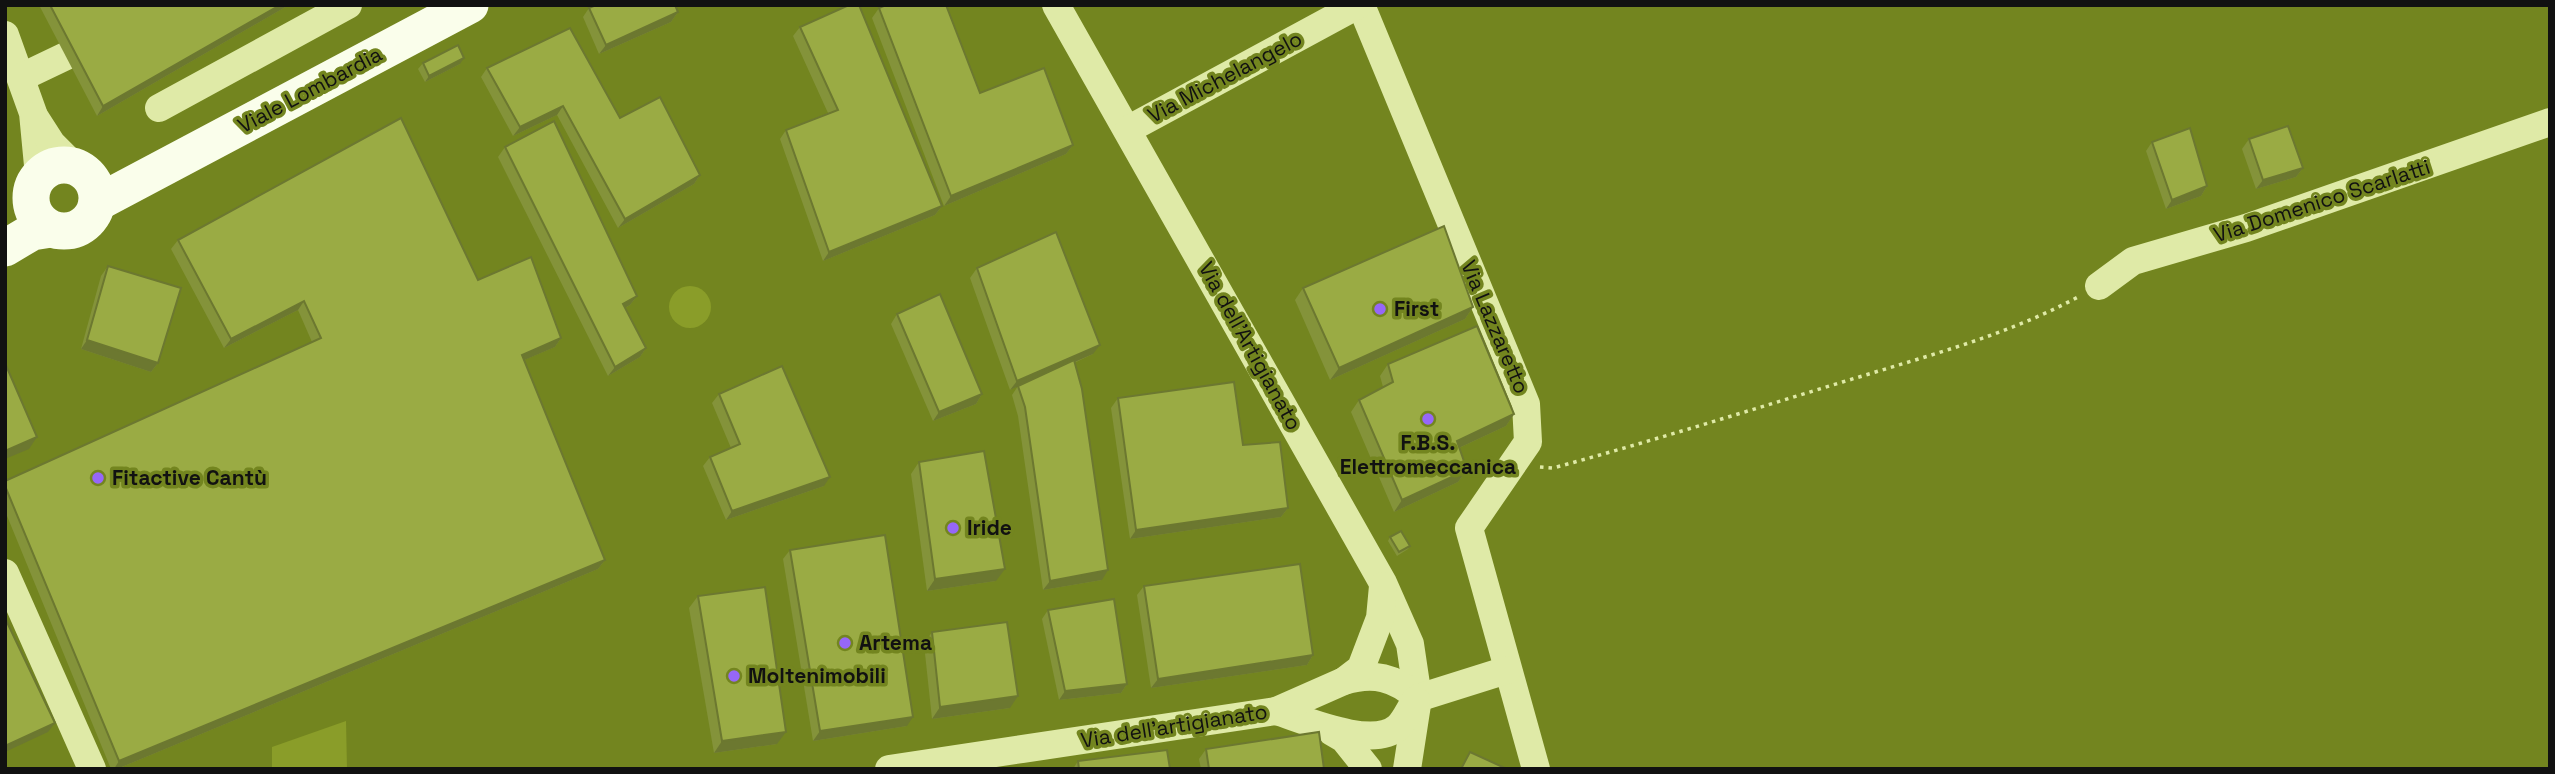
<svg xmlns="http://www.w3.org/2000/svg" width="2555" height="774" viewBox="0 0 2555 774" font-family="'Space Grotesk',sans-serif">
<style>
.green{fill:#8a9d29}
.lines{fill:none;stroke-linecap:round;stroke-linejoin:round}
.path{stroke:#dfeaa7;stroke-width:3.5;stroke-dasharray:3.5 5;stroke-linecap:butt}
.minor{stroke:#dfeaa7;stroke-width:28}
.major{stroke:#fafeeb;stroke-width:37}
.wall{fill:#84933a}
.shaded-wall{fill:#6c7830}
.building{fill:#9aab44;stroke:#6c7830;stroke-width:2}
.poi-dot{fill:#9667f8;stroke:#73851f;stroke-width:2.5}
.labels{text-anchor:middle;stroke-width:7;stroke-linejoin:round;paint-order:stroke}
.street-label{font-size:21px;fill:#111;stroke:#73851f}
.poi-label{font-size:21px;font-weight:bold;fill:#111;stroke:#73851f;text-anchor:start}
</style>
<rect width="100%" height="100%" fill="#73851f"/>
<g class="green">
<circle cx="690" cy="307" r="21"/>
<polygon points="346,721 347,769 272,769 272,747"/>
</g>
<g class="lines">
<path class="path" d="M1540 467 1553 468C1656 440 1757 408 1859 377 1934 354 2009 334 2078 297"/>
<g class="minor">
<polyline points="1056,5 1383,583 1410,644 1418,698 1407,769"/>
<polyline points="1361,5 1526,404 1528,442 1469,528 1536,769"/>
<polyline points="5,35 33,113 39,176"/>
<polyline points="22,77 66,56"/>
<polyline points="159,108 348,5"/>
<polyline points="34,116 52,144 75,167"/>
<polyline points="1129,129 1358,5"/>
<polyline points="2099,286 2133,261 2246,228 2550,122"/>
<polyline points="5,573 92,769"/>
<path d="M1344 681C1373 672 1395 677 1418 698"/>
<polyline points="1418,698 1507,670"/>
<path d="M1276 711C1305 720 1372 750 1398 727 1405 721 1410 708 1416 700"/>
<polyline points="1332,732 1344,739 1368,769"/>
<polyline points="889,769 1276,711 1344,681 1361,668 1380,618 1383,586"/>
</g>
<g class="major">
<circle cx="64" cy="198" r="33"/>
<polyline points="97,203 470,5"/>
<polyline points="5,248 32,232 51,229"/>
</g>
</g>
<g class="wall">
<polygon points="39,5 289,5 97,116"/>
<polygon points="589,8 678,12 671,22 599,54 583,17"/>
<polygon points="879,8 980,93 1073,145 1066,154 944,206 872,18"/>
<polygon points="800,27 942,206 935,215 823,261 780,139 786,130 828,113 793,36"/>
<polygon points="423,63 460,64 425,82 418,69"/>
<polygon points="487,68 620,118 700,175 694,184 618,228 557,115 513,136 481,77"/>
<polygon points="2249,139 2303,168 2296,177 2256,189 2242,149"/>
<polygon points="2152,142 2207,186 2201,196 2166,209 2146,151"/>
<polygon points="505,147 637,296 630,305 625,308 646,348 640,357 608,376 498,157"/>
<polygon points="178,240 478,280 561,338 555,347 524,360 605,560 598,569 117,769 111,769 5,511 5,481 312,342 298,310 224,348 171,249"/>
<polygon points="108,266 158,363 151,372 81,349 101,276"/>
<polygon points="977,268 1093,354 1074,363 1102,580 1043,590 1018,416 1012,395 1018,386 1010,390 970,278"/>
<polygon points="1303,288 1473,307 1465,319 1330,380 1295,300"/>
<polygon points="897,314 982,394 976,404 933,421 891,324"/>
<polygon points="1388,364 1514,414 1506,426 1459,448 1467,470 1458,482 1394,512 1351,412 1359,400 1383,387 1380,376"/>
<polygon points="719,394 824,486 726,520 703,466 710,457 731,448 712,403"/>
<polygon points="1118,398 1243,445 1288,508 1281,517 1130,539 1111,408"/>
<polygon points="919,462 996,581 927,591 911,474"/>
<polygon points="1390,537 1410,546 1408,549 1397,556 1388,541"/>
<polygon points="790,550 907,726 813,741 783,559"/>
<polygon points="1144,586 1313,655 1307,665 1151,688 1137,595"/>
<polygon points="698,596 777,744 714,753 689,608"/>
<polygon points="1048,610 1127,684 1121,693 1059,700 1042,619"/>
<polygon points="932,632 1010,708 932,719 924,644"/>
<polygon points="1206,749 1324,769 1201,769 1199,759"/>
<polygon points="1078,761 1170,769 1073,769"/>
</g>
<g class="shaded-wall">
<polygon points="280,5 289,5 97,116 103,106"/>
<polygon points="678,12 671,22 599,54 606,45"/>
<polygon points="464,58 460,64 425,82 429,76"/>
<polygon points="563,106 557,115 513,136 520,127"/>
<polygon points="1073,145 1066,154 944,206 951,196"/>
<polygon points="2303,168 2296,177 2256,189 2263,180"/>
<polygon points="700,175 694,184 618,228 625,219"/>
<polygon points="2207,186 2201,196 2166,209 2172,200"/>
<polygon points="942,206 935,215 823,261 829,252"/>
<polygon points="637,296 630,305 616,313 623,304"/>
<polygon points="304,301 298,310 224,348 231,339"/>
<polygon points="1473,307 1465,319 1330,380 1339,368"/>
<polygon points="561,338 555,347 515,364 522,355"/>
<polygon points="87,340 158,363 151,372 81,349"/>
<polygon points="1100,345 1093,354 1010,390 1017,381"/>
<polygon points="646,348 640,357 608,376 615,367"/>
<polygon points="982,394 976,404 933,421 939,412"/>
<polygon points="1514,414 1506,426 1448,453 1457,441"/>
<polygon points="37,437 29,449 5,459 5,451"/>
<polygon points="1467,470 1458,482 1394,512 1402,500"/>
<polygon points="830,477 824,486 726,520 732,511"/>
<polygon points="1288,508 1281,517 1130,539 1136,530"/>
<polygon points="605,560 598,569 117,769 114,769 119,761"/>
<polygon points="1005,569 996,581 927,591 935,579"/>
<polygon points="1108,570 1102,580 1043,590 1050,581"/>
<polygon points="1313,655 1307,665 1151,688 1158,679"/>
<polygon points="1127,684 1121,693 1059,700 1065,691"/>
<polygon points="1018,696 1010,708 932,719 940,707"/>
<polygon points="913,717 907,726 813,741 820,731"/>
<polygon points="55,723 48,732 5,752 5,746"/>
<polygon points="786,732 777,744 714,753 722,741"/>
</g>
<g class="building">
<polygon points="50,5 280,5 103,106"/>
<polygon points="596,5 675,5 678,12 606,45 589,8"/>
<polygon points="849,5 859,5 942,206 829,252 786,130 838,110 800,27"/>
<polygon points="886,5 946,5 980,93 1044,68 1073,145 951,196 879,8"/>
<polygon points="570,28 620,118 660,97 700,175 625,219 563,106 520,127 487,68"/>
<polygon points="458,45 464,58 429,76 423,63"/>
<polygon points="401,118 478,280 531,257 561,338 522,355 605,560 119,761 5,486 5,481 321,338 304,301 231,339 178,240"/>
<polygon points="554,121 637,296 623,304 646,348 615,367 505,147"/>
<polygon points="2288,126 2303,168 2263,180 2249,139"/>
<polygon points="2190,128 2207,186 2172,200 2152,142"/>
<polygon points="1444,226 1473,307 1339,368 1303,288"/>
<polygon points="1056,232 1100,345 1017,381 977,268"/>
<polygon points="108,266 181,288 158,363 87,340"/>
<polygon points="940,294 982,394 939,412 897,314"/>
<polygon points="1477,326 1514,414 1457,441 1467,470 1402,500 1359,400 1393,382 1388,364"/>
<polygon points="1074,360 1082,389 1108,570 1050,581 1025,407 1018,386"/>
<polygon points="5,363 37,437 5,451"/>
<polygon points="782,366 830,477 732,511 710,457 740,444 719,394"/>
<polygon points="1234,382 1243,445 1280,442 1288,508 1136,530 1118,398"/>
<polygon points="984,451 1005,569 935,579 919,462"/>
<polygon points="1401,531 1410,546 1399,552 1390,537"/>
<polygon points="885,535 913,717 820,731 790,550"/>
<polygon points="1300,564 1313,655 1158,679 1144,586"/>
<polygon points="765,587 786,732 722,741 698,596"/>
<polygon points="1114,599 1127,684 1065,691 1048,610"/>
<polygon points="5,618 55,723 5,746"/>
<polygon points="1007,622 1018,696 940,707 932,632"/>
<polygon points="1319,732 1324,769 1209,769 1206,749"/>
<polygon points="1167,750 1170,769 1079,769 1078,761"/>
<polygon points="1470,752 1507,769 1461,769"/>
</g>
<g class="poi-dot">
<circle cx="1380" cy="309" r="7"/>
<circle cx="1428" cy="419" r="7"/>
<circle cx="98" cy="478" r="7"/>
<circle cx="953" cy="528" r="7"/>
<circle cx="845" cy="643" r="7"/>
<circle cx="734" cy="676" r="7"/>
</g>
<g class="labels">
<g class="street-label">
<text transform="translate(1225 77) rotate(-28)" y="7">Via Michelangelo</text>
<text transform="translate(310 90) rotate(-28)" y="7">Viale Lombardia</text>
<text transform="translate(2322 201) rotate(-18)" y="7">Via Domenico Scarlatti</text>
<text transform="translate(1495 327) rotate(67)" y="7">Via Lazzaretto</text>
<text transform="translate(1250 346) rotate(61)" y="7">Via dell'Artigianato</text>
<text transform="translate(1174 726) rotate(-9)" y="7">Via dell'artigianato</text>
</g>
<g class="poi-label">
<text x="1394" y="316">First</text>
<text x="1428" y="450" text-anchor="middle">F.B.S.<tspan x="1428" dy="24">Elettromeccanica</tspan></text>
<text x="112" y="485">Fitactive Cantù</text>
<text x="967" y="535">Iride</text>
<text x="859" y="650">Artema</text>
<text x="748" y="683">Moltenimobili</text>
</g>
</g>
<rect width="2555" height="774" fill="none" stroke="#111111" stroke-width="14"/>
</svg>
